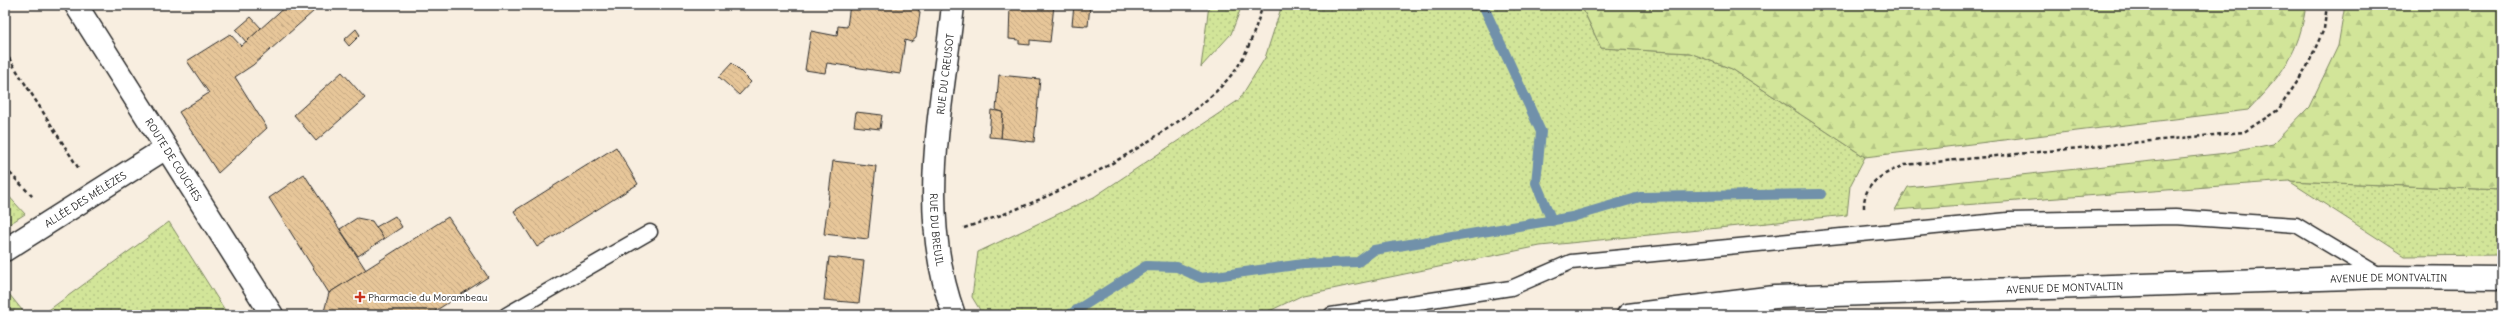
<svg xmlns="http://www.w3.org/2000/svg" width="2507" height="320" viewBox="0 0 2507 320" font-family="Delius,sans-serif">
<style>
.grass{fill:url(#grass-dots);stroke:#7e8862}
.forest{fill:url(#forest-firs);stroke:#7e8862}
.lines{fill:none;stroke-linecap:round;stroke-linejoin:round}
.stream{stroke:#7191aa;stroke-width:10}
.building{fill:url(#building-back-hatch);stroke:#2b2b2b}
.service-casing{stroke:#2b2b2b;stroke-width:17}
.minor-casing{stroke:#2b2b2b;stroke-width:25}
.tertiary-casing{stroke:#2b2b2b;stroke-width:25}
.secondary-casing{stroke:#2b2b2b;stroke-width:25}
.path{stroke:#2b2b2b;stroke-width:2.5;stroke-dasharray:4 3;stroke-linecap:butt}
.service{stroke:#fff;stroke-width:14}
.minor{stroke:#fff;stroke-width:22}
.tertiary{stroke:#fff;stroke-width:22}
.secondary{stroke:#fff;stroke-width:22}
.poi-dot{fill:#c8321e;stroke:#fff;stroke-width:1.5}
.labels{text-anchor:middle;stroke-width:4;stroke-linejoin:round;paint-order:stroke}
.street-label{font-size:10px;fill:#2b2b2b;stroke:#fff}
.poi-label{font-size:10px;fill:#2b2b2b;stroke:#fff;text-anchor:start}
</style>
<defs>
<pattern id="grass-dots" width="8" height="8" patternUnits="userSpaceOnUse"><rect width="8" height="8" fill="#d2e599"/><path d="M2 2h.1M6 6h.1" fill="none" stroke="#b4c584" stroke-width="1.8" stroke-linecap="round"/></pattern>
<pattern id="forest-firs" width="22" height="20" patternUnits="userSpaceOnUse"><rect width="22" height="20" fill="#d2e599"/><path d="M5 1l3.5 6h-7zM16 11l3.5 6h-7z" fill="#b4c584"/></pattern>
<pattern id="building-back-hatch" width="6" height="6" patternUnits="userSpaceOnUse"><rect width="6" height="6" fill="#e7c699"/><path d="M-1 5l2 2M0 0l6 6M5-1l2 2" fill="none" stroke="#c6aa84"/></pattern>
</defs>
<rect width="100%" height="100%" fill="#f8eee0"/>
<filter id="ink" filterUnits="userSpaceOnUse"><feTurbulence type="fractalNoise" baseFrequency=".025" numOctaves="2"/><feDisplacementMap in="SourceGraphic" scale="8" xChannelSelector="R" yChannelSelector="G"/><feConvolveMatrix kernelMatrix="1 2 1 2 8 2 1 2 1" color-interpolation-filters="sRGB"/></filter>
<g filter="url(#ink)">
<g class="grass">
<polygon points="1209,5 1242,5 1231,34 1201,67"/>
<polygon points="1282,5 1581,5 1601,48 1690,53 1732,69 1865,157 1850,186 1847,215 1540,246 1303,295 1261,315 983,315 972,297 978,252 1094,197 1239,100 1265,58"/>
<polygon points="2289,181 2502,190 2502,255 2405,256"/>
<polygon points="5,192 25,214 5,227"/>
<polygon points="169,222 228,315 42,315"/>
<polygon points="5,289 26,315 5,315"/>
</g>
<g class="forest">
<path d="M1581 5H2306C2299 55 2282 74 2248 110L1865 157 1732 69 1690 53 1601 48Z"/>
<polygon points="2345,5 2502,5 2502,190 2289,181 1895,210 1908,187 2227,153 2273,144 2309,107 2338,46"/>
</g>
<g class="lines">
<g class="stream">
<polyline points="1483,5 1541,132 1536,183 1552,221"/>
<polyline points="1069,315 1146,266 1177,267 1201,278 1303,264 1358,262 1374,250 1572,217 1640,197 1821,194"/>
</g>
</g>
<g class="building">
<polygon points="287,5 308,5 314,11 253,65 235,77 267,128 218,173 179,112 209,93 187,61 230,34 241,46"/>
<polygon points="850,5 899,5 917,8 920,13 916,38 911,42 905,40 900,74 827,63 825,73 805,70 811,31 837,36 838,26 847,27"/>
<polygon points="1010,5 1054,5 1050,42 1030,40 1030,45 1019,44 1019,40 1009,39"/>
<polygon points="1074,5 1090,5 1088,26 1072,25"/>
<polygon points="251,17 261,28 246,42 236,30"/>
<polygon points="356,29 360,35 349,46 344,40"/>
<polygon points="732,63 751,82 739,95 719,77"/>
<polygon points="342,72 365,98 316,141 294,115"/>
<polygon points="999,75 1040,79 1034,142 1001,138 1003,112 996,110"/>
<polygon points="991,110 1003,112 1001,138 989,137"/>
<polygon points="856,112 882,115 880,129 854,126"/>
<polygon points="616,147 638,184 537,247 514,211"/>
<polygon points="833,161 876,166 868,239 824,234"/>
<polygon points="304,174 366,270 329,293 269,198"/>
<polygon points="395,216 402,227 384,239 376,227"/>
<polygon points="448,217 488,277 429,315 323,315 329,293"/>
<polygon points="357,218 372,221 384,239 358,256 340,229"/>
<polygon points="829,257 864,261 859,303 824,300"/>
</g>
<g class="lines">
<g class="service-casing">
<g id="service">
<polyline points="506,315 650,232"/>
<polyline points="1331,315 1511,288 1571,262 2008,220 2175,217 2296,225 2381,276"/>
</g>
</g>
<g class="minor-casing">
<g id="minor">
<path id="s1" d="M5 250 166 148"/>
</g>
</g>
<g class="tertiary-casing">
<g id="tertiary">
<path id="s2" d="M953 5C942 112 916 210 954 315"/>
<path id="s3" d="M1628 315 1775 297 2383 277 2502 278"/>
</g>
</g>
<g class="secondary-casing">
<g id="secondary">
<path id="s4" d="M76 5 272 315"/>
</g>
</g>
<g class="path">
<polyline points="5,52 79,169"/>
<polyline points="5,168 33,197"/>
<path d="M1864 208C1863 182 1884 174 1904 165L2244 132 2278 110 2306 69 2324 29 2327 5"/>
<path d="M964 228C1038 204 1106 171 1170 127 1195 110 1220 92 1238 66 1250 48 1256 26 1263 5"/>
</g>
<use href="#service" class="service"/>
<use href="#minor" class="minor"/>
<use href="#tertiary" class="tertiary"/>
<use href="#secondary" class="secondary"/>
</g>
</g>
<path class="poi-dot" d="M358 291h4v4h4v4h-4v4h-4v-4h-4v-4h4z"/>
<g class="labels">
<g class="street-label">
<text transform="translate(945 74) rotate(-83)" y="4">RUE DU CREUSOT</text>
<text dy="4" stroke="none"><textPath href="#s4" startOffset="183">ROUTE DE COUCHES</textPath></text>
<text dy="4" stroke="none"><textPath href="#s1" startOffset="95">ALLÉE DES MÉLÈZES</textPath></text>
<text dy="4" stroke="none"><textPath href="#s2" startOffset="226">RUE DU BREUIL</textPath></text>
<text dy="4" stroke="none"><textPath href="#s3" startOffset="762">AVENUE DE MONTVALTIN</textPath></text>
<text dy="4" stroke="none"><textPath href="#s3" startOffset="438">AVENUE DE MONTVALTIN</textPath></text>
</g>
<g class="poi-label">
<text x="368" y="301">Pharmacie du Morambeau</text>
</g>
</g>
<rect width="2507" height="320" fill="none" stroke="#fff" stroke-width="20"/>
<rect x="10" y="10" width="2487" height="300" fill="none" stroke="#2b2b2b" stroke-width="1.5" filter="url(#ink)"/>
</svg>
